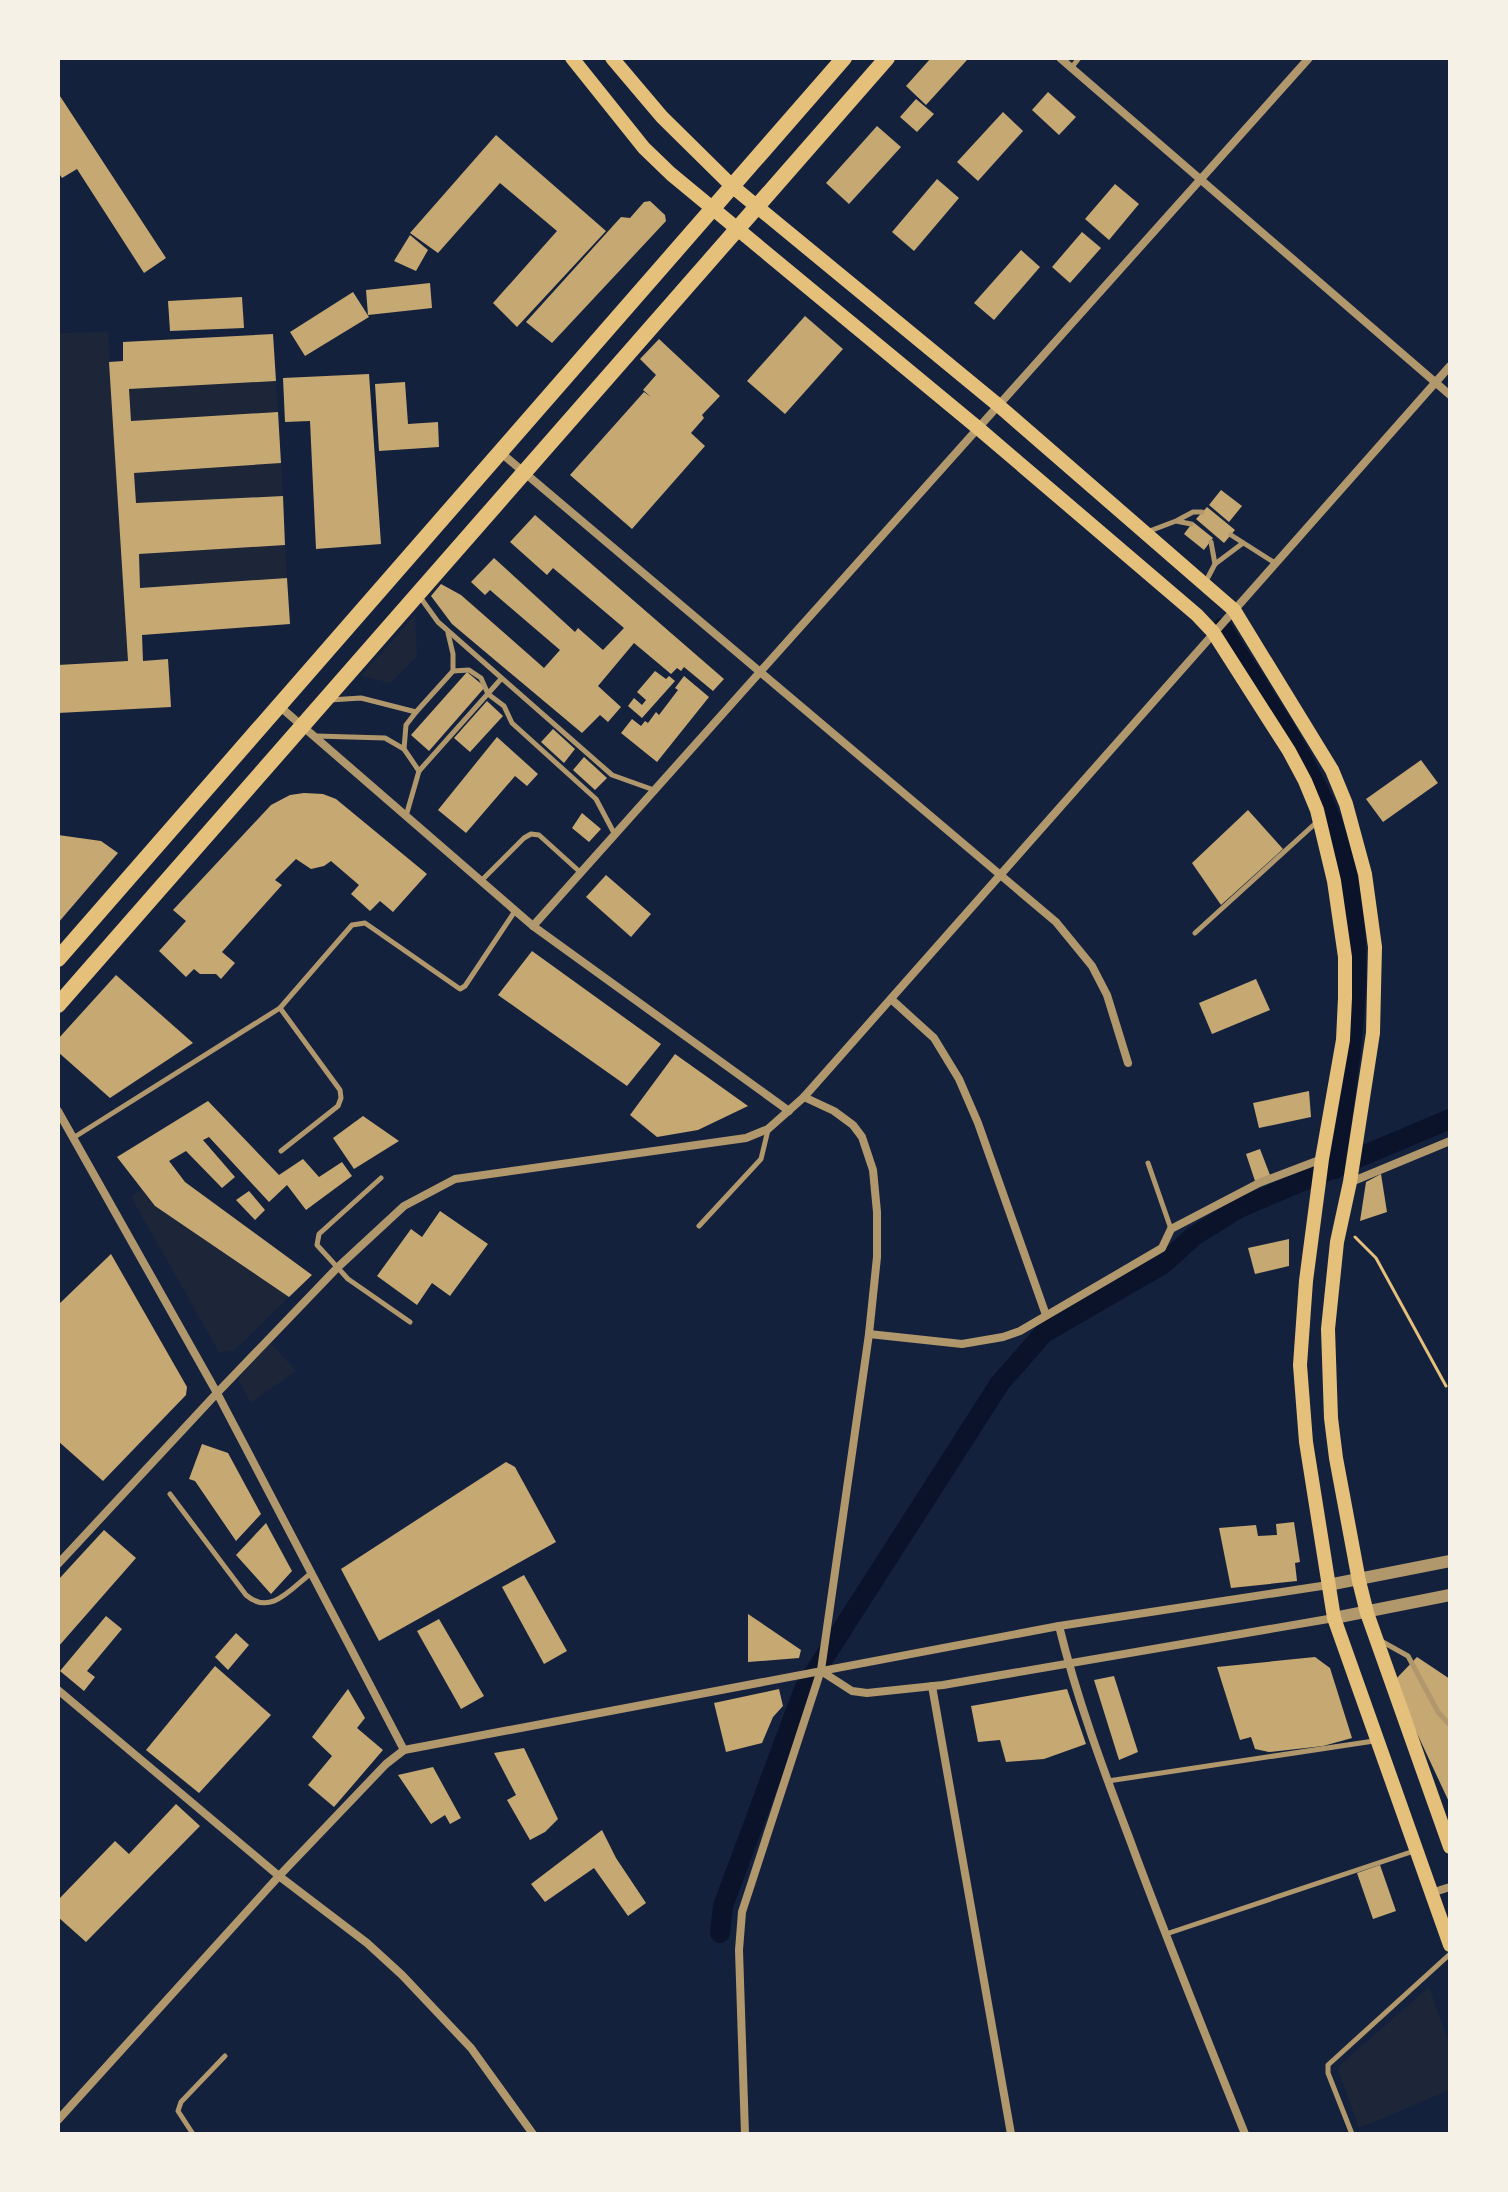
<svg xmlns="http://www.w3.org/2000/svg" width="1508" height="2192" viewBox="0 0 1508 2192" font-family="'Nunito Sans',sans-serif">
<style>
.green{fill:#1d2539}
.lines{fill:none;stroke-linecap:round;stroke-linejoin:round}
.canal{stroke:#0b132b;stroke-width:20}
.building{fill:#c6a872}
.path{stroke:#e5c07b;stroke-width:3}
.service{stroke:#b1986c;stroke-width:5}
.minor{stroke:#b1986c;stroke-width:8}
.tertiary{stroke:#b1986c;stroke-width:12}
.secondary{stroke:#e5c07b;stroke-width:14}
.primary{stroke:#e5c07b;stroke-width:16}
</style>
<rect width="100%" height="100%" fill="#14213d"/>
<g class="green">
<polygon points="108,332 128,661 58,665 58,333"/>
<polygon points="276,381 278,412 131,421 129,389"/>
<polygon points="281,463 283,496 136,503 134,473"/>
<polygon points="285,545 287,578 140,588 139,554"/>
<polygon points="415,615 417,656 391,683 361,676"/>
<polygon points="142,1189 155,1206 289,1297 234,1351 219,1352 131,1197"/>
<polygon points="270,1342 296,1371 251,1403 239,1381 240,1377"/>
<polygon points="1429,1987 1450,2047 1450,2090 1359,2128 1338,2069 1341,2064"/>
</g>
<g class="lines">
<g class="canal">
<path d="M1222 628C1260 690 1305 752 1331 819 1376 932 1350 1054 1335 1169"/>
<polyline points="720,1933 723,1906 804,1689 1000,1383 1044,1333 1163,1264 1194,1236 1239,1208 1450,1119"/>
</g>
</g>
<g class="building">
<polygon points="931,58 964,58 967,60 926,105 906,86"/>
<polygon points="1048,92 1076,117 1059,135 1032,110"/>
<polygon points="58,93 166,258 144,273 77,169 62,178 58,172"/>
<polygon points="916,99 934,114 917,132 900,117"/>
<polygon points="1003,112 1023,131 978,181 957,162"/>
<polygon points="877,126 901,147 849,204 826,183"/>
<polygon points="496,135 606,231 517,327 493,303 557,231 500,183 438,253 410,233"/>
<polygon points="937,179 959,198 914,251 892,232"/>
<polygon points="1115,184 1139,204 1109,240 1085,219"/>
<polygon points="650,201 665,215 666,221 552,343 526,322 621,217 630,218 644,202"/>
<polygon points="1082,232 1101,248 1070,283 1052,267"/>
<polygon points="410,235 428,250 416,271 394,261"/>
<polygon points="1021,250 1040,267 994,320 974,303"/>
<polygon points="430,283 432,308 368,315 366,290"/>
<polygon points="353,292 369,317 305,356 290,332"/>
<polygon points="242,297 244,328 170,331 168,301"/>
<polygon points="805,316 843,349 785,414 747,381"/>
<polygon points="273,334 276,381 129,389 131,421 278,412 281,463 134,473 136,503 283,496 285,545 139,554 140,588 287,578 290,624 142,635 143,661 168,659 171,707 58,713 58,665 128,661 109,362 123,361 123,342"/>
<polygon points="659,339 720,396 702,415 704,418 691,433 705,446 632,529 570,475 644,392 651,397 643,390 656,375 640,359"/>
<polygon points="369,374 381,544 316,549 310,421 285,422 283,378"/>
<polygon points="405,382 408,424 438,422 439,447 379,451 375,384"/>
<polygon points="1221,490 1242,506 1229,522 1209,505"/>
<polygon points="1207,507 1235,530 1224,543 1196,519"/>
<polygon points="535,515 724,679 713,691 684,667 681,671 677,668 671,674 634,643 598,686 621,707 608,722 600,715 582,733 452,624 431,596 441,584 461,595 544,668 560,650 490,590 485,595 471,582 494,558 575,632 578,628 603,650 624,628 553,568 547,575 510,542"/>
<polygon points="1193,522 1213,538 1204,550 1184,534"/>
<polygon points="655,671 666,679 669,676 675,681 642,718 628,706 634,698 642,705 646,700 637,692"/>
<polygon points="467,672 485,687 429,751 411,735"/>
<polygon points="684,676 709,697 657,762 621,733 632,719 641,726 645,721 648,723 656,712 659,715 678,690 675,688"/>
<polygon points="487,701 503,716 470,752 454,738"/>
<polygon points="553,729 575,749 564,763 541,742"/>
<polygon points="497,737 538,774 527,786 515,776 466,833 438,810"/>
<polygon points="584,757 607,778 595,790 573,770"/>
<polygon points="1421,760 1438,783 1383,822 1366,799"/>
<polygon points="304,793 323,794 336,799 427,874 393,912 380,901 370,911 351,894 359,885 331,861 324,866 311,869 296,859 275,880 282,885 222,952 235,963 221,979 216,974 200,974 194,969 186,977 159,951 186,921 173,910 271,805 290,795"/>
<polygon points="1248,810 1283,849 1221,905 1192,863"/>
<polygon points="582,813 601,829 589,842 572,828"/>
<polygon points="58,835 101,841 118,853 58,923"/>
<polygon points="606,875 651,914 631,937 586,897"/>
<polygon points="532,951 661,1044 627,1086 498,995"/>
<polygon points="116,975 193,1043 110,1098 58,1052 58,1039"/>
<polygon points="1256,979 1270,1010 1212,1034 1199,1003"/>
<polygon points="675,1054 748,1106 698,1130 657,1137 630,1115"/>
<polygon points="1309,1091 1311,1117 1259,1128 1253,1103"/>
<polygon points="208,1101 279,1175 303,1159 319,1177 342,1162 352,1176 306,1210 287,1185 269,1202 209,1137 203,1140 235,1177 222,1188 186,1151 169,1161 185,1182 312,1275 289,1297 155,1206 117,1157"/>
<polygon points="363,1116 399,1141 354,1169 333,1138"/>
<polygon points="1260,1149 1270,1175 1255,1181 1246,1154"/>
<polygon points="1381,1174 1387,1212 1360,1221 1366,1182"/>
<polygon points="249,1191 265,1210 255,1220 236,1200"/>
<polygon points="440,1211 488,1244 450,1296 432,1283 417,1305 377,1276 411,1229 422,1237"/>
<polygon points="1289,1239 1289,1266 1255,1274 1248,1248"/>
<polygon points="111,1254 187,1387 186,1395 103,1481 58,1441 58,1305"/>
<polygon points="202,1444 228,1453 261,1514 236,1541 195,1481 189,1479"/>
<polygon points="506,1462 515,1467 556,1542 379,1641 341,1569"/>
<polygon points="1294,1522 1300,1562 1295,1563 1297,1581 1231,1588 1219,1528 1256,1525 1258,1536 1277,1535 1276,1524"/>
<polygon points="266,1523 292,1571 271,1594 236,1555"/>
<polygon points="104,1530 136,1558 58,1647 58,1580"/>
<polygon points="524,1575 567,1651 544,1664 502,1587"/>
<polygon points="748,1614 801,1650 799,1658 748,1662"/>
<polygon points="106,1616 122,1629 87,1671 95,1677 84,1691 60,1671"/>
<polygon points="439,1619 484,1696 461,1709 417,1631"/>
<polygon points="236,1633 249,1645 228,1670 215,1657"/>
<polygon points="1315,1657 1330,1668 1352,1738 1323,1746 1269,1752 1255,1749 1251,1737 1240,1740 1217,1667"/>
<polygon points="1417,1657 1450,1679 1450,1804 1393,1682"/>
<polygon points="215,1666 271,1715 199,1793 146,1750"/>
<polygon points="1114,1676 1138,1752 1119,1760 1094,1680"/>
<polygon points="348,1689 365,1718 357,1728 383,1750 334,1807 308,1785 332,1756 312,1737"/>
<polygon points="779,1689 783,1706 773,1717 762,1743 726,1752 714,1703"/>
<polygon points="1067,1689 1086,1744 1044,1759 1006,1762 1000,1740 978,1742 971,1706"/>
<polygon points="524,1748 558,1819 545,1832 530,1840 507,1800 516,1795 494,1753"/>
<polygon points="433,1767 461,1818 450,1824 445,1815 431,1824 398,1775"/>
<polygon points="176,1804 200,1826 86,1942 58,1917 58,1900 115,1841 129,1854"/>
<polygon points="602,1830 616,1858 646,1903 628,1916 594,1868 545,1902 531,1884"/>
<polygon points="1380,1865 1396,1911 1373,1919 1357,1873"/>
</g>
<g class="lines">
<polyline class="path" points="1355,1237 1376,1258 1446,1386"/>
<g class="service">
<polyline points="1072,67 1079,58"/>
<polyline points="1178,520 1193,512 1202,512"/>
<polyline points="1147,532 1176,521 1191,524"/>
<polyline points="1231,535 1275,563"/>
<polyline points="1215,564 1243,543"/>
<polyline points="1205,583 1215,564 1211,542"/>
<polyline points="420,597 438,622 612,775 654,790"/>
<polyline points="453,671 469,670 481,678 488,694 504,706 512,723 596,799 614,833"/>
<polyline points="330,700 361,698 416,712 453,671 453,654 448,633"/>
<polyline points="416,712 406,725 404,749 419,771"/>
<polyline points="316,736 385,738 404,749"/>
<polyline points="406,816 419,771 501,679"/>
<polyline points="481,881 524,838 531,834 539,835 580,872"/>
<polyline points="1195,933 1318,821"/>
<polyline points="280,1008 340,1090 341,1098 338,1106 281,1151"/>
<polyline points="73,1138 280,1008 352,925 365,923 460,989 465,986 515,911"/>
<polyline points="1148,1163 1171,1229"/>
<polyline points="381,1178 319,1234 317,1245 348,1279 410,1322"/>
<polyline points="699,1226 761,1159 768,1130"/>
<path d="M170 1494 246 1595C270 1616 290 1590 310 1574"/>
<polyline points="1381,1641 1408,1656 1438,1712 1450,1725"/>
<polyline points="1108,1781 1374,1741"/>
<polyline points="1166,1934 1414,1851"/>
<polyline points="193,2134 178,2111 181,2102 225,2056"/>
<polyline points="1352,2134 1328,2073 1328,2065 1450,1954"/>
</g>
<g class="minor">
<polyline points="1060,58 1450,395"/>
<polyline points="500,452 1056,922 1092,966 1107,995 1128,1063"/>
<polyline points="278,705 533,926 789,1111"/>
<polyline points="533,926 1309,58"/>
<polyline points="891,999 934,1038 959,1079 978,1123 1046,1315"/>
<polyline points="58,1111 217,1393 404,1750"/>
<polyline points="1351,1182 1450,1141"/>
<polyline points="869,1334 962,1344 1003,1337 1020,1331 1162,1248 1171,1229 1259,1183 1322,1159"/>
<polyline points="58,1564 217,1393 337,1268 404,1206 455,1179 746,1138 768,1129 804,1097 1450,366"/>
<path d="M1059 1626C1077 1699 1103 1769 1130 1840 1166 1938 1206 2036 1245 2134"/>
<polyline points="821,1671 852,1691 867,1693 943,1685 1334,1618"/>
<polyline points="932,1686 1011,2134"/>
<polyline points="58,1690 279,1876 367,1943 402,1975 471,2048 533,2134"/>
<polyline points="1431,1893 1450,1887"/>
<polyline points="58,2120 279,1876 386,1764 404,1750 1059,1626 1328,1585"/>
<polyline points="745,2134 739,1950 742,1912 821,1670 869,1334 877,1257 877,1212 873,1170 862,1137 853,1125 834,1111 804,1097"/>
</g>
<g class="tertiary">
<polyline points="1328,1585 1450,1561"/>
<polyline points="1334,1618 1450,1595"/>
</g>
<g class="secondary">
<polyline points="572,58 644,148 671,174 978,428 1197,615 1213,632 1289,751 1305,781 1317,810 1334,881 1345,957 1345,998 1343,1040 1322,1159 1306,1281 1300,1365 1306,1442 1334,1618 1450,1945"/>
<polyline points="612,58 662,117 732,186 998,405 1234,610 1332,770 1346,804 1365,874 1375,947 1373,1033 1350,1182 1337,1242 1328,1329 1331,1418 1336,1458 1359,1581 1367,1613 1450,1847"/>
</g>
<g class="primary">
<polyline points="58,959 844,58"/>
<polyline points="58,1005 887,58"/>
</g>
</g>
<rect width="1508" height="2192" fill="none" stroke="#f6f1e7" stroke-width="120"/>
</svg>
